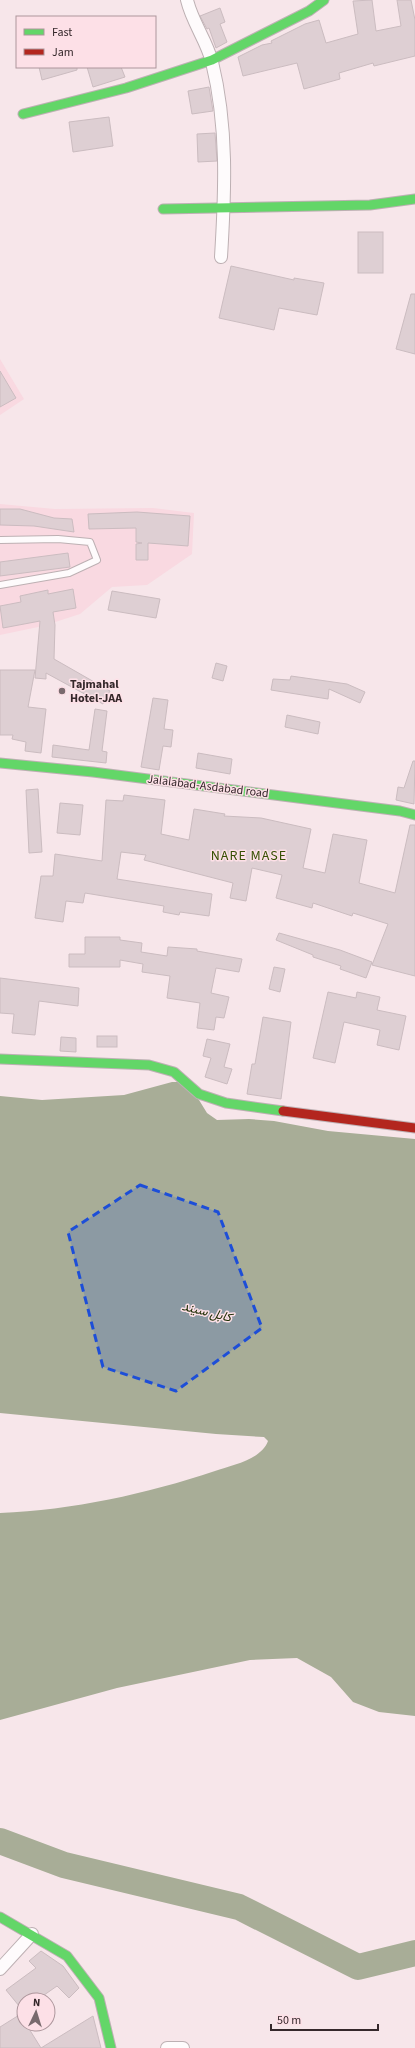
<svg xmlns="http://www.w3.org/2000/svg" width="415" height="2048" viewBox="0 0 415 2048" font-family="'Source Sans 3',Vazirmatn,sans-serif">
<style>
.built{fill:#f9d9e1}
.water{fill:#a8ad97}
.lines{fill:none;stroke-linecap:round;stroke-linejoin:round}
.river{stroke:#a8ad97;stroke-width:26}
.building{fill:#decfd3;stroke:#cbbcc0}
.lane-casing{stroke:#bdb0b3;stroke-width:8}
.street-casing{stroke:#bdb0b3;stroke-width:14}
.fast-casing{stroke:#bdb0b3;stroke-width:11}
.jam-casing{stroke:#bdb0b3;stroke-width:11}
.lane{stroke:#fefbfc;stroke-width:6}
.street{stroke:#fefbfc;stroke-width:12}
.fast{stroke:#63d668;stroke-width:9}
.jam{stroke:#b3261e;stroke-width:9}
.marked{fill:#1d4ed8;fill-opacity:0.2;stroke:#1d4ed8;stroke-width:3;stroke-dasharray:8 5;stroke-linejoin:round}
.poi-dot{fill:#796a6e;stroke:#fde0e7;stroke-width:1.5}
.labels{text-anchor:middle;stroke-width:3;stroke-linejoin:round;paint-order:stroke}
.poi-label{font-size:12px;font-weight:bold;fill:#35282b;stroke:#fde0e7;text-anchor:start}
.street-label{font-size:12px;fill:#35282b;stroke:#fde0e7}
.water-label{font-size:13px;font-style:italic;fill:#213007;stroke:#fde0e7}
.quarter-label{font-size:14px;letter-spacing:1px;fill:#375004;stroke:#fde0e7}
</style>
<rect width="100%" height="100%" fill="#f7e6ea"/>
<g class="built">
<polygon points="0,359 24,399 0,415"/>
<polygon points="0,504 55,509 153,508 194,513 192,554 147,585 112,587 80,614 43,626 0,635"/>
</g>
<path class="water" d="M172 1082H179L199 1100 207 1113 217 1120 249 1119 274 1121 328 1131 415 1139V1716L379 1712 353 1702 331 1677 297 1658 250 1660 117 1688 0 1720V1513C73 1510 146 1494 215 1471 232 1465 261 1460 268 1441L264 1437 216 1434 0 1413V1096L42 1100 124 1095Z"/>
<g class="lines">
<polyline class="river" points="0,1841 64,1865 239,1907 358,1967 415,1953"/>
</g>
<g class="building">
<polygon points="372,0 376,31 401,26 397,0 411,0 415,20 415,56 374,66 373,63 339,73 340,79 304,89 297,63 243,76 238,57 262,45 272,43 271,41 305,24 319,20 326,43 358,34 353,1"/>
<polygon points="220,8 225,22 220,24 227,42 216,48 209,28 207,29 200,16"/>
<polygon points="39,67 77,67 77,70 42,80"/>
<polygon points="87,67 121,67 125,77 93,87"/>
<polygon points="209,87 213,111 192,114 188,91"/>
<polygon points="109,117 113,146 73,152 69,122"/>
<polygon points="215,133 217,161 198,162 197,134"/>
<rect x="358" y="232" width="25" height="41"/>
<polygon points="231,266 294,280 294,278 324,283 317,315 279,308 274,330 219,318"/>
<polygon points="411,294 415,294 415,354 396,349"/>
<polygon points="0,371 16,398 0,407"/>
<polygon points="0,509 20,509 54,518 72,519 74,532 34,526 0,525"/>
<polygon points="137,512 190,516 188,546 148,543 148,560 136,560 136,544 142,543 136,542 136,528 89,529 88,514"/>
<polygon points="68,553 70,567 0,576 0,562"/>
<polygon points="73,589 76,608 53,612 55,625 54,659 110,691 103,704 46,673 46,679 35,678 40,621 3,628 0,606 21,602 20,596 48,590 48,594"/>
<polygon points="112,591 160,599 156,618 108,610"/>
<polygon points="216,663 227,666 223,681 212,678"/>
<polygon points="0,670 35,670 28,707 46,709 41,753 25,751 26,742 12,739 13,735 0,735"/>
<polygon points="291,676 347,684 365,692 360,703 329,689 328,699 271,690 273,679 290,680"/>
<polygon points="153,698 168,700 164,729 173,730 171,747 163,746 159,770 141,767"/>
<polygon points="95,709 107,711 102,751 107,752 106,763 52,757 53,745 89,750"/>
<polygon points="287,715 320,722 318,734 285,727"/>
<polygon points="198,753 232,759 230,774 196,768"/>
<polygon points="413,761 415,761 414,804 396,800 398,787 404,788"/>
<polygon points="38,789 42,852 29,853 26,790"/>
<polygon points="124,795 165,800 161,834 189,840 194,809 225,814 224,816 261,818 311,829 303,868 325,873 333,834 367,840 359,883 395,893 410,825 415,825 415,976 372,965 388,924 353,913 352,916 313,903 312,908 276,898 282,875 252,868 246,901 230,898 233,883 144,860 146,855 121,852 117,879 212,894 209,916 180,912 179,915 163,912 164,906 85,893 83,903 66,901 63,922 35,918 41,876 53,876 55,854 102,861 106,800 123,801"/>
<polygon points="60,803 83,805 80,835 57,833"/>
<polygon points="279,933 340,950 372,962 366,978 340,969 341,966 313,957 313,955 276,940"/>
<polygon points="85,937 120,937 120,940 142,943 141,952 167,956 168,947 197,949 197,951 242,959 239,972 216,968 211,993 229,997 224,1018 216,1017 214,1030 197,1028 200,1003 167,998 170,976 142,972 143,964 120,960 120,967 69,967 69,954 85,954"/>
<polygon points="274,967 285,969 280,992 269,989"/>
<polygon points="0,978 79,988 78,1006 39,1001 35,1035 12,1033 14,1014 0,1013"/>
<polygon points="328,992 356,998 357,992 380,997 377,1010 406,1016 399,1050 377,1045 380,1030 344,1022 335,1063 313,1058"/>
<polygon points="263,1017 291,1022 281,1099 247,1094 252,1064 255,1064"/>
<rect x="97" y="1036" width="20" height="11"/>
<polygon points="61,1037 76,1038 76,1052 60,1051"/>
<polygon points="207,1039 230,1044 224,1067 232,1069 227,1084 205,1077 211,1058 203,1056"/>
<polygon points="41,1951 63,1966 79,1988 69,1998 57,1986 37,2000 24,2000 24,2024 26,2024 41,2048 93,2016 101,2048 0,2048 0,2027 24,2012 6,1990 36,1968 29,1961"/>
</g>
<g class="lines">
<g class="lane-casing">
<polyline id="lane" points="0,540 58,539 90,542 97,560 69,573 0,585"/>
</g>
<g class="street-casing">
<g id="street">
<path d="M187 0C192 22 207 41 212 62 228 127 225 192 221 257"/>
<polyline points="0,1969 32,1934"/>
<polyline points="167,2048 183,2048"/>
</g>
</g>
<g class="fast-casing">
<g id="fast">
<polyline points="23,114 126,88 212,60 309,11 324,0"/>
<polyline points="163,209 370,205 415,199"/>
<polyline points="0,763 93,772 400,811 415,815"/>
<polyline points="0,1059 149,1065 174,1072 199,1094 226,1103 283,1111"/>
<polyline points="0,1917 67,1956 99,1998 111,2048"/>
</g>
</g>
<g class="jam-casing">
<polyline id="jam" points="283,1111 415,1128"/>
</g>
<use href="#lane" class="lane"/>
<use href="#street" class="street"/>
<use href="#fast" class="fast"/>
<use href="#jam" class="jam"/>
</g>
<path class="marked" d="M140 1185 218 1212 262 1328 176 1391 103 1367 68 1232Z"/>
<circle class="poi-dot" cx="62" cy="691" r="4"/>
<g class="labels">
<g class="poi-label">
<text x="70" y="688">Tajmahal<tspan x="70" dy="14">Hotel-JAA</tspan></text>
</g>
<g class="street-label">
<text transform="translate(208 786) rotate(7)" y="4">Jalalabad-Asdabad road</text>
</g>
<g class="water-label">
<text transform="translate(207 1311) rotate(14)" y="5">کابل سيند</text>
</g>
<g class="quarter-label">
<text x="249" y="860">NARE MASE</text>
</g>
</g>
<rect x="16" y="16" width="140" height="52" fill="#fde0e7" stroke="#ad969c"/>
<rect x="24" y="29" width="20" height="6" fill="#63d668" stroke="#ad969c"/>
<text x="52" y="36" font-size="12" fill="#35282b">Fast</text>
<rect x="24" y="49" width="20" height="6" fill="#b3261e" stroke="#ad969c"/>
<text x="52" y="56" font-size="12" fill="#35282b">Jam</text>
<g transform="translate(36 2012) rotate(4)"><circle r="19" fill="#fde0e7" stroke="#ad969c"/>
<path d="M0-3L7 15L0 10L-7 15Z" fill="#796a6e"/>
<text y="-6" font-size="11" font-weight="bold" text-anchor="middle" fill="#35282b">N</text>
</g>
<path d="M271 2024v6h107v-6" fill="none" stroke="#35282b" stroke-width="2"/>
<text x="277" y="2024" font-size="12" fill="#35282b" stroke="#fde0e7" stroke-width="3" paint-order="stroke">50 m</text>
</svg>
